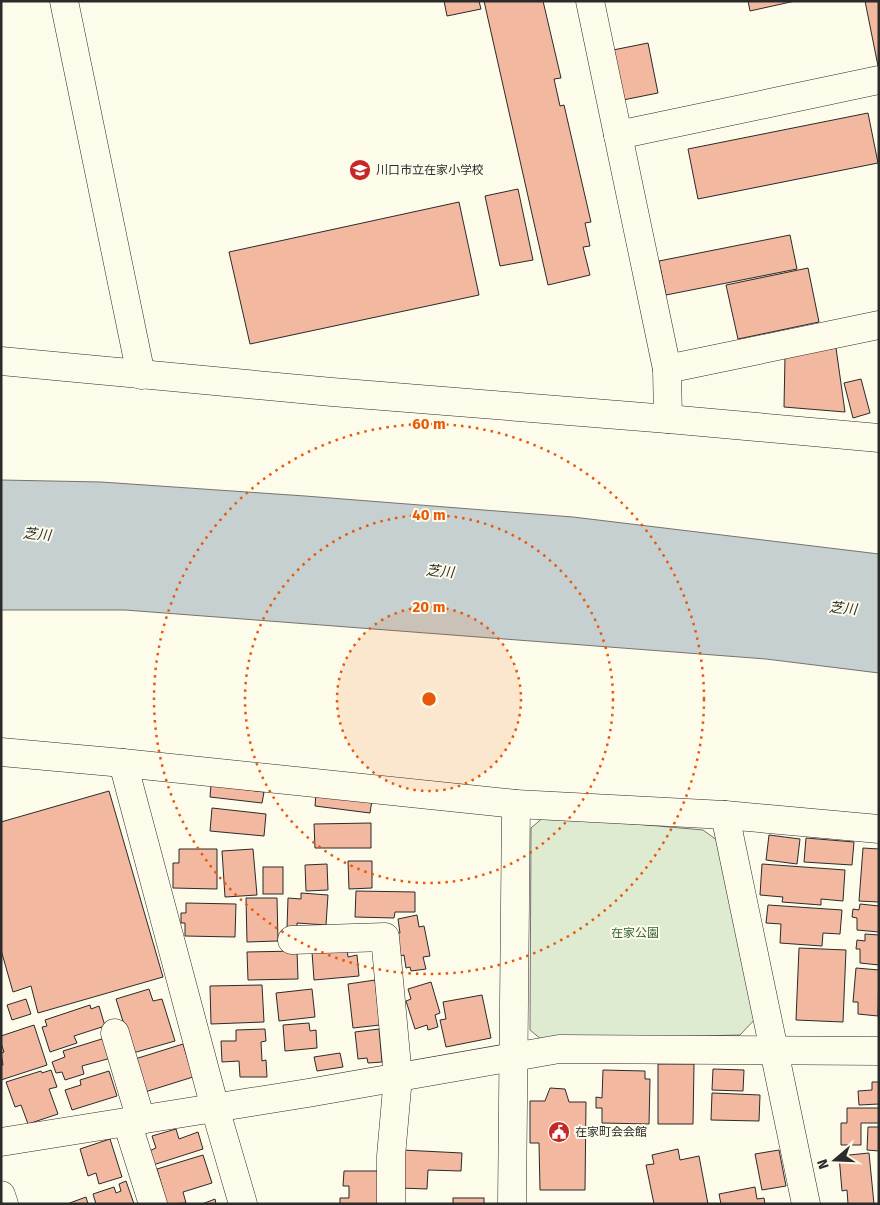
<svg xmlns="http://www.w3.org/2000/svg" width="880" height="1205" viewBox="0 0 880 1205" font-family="'Fira Sans','Noto Sans JP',sans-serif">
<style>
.green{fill:#deebd1;stroke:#74746e}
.water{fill:#c7d0d0;stroke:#74746e}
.building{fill:#f2b8a0;stroke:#2b2b2b}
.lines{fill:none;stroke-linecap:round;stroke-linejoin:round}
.minor-casing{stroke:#2b2b2b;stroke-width:29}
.minor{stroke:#fdfbea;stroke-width:28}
.ring{fill:none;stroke:#e8590c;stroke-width:2.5;stroke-dasharray:2.5 5}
.labels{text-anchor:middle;stroke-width:4;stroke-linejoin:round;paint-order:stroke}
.poi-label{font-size:12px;fill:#2b2b2b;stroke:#fdfbea;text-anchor:start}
.park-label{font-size:12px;fill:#34623c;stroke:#fdfbea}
.water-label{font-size:14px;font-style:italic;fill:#2b2b2b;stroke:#fdfbea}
.centre{fill:#e8590c;stroke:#fdfbea;stroke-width:2.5}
.ring-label{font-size:15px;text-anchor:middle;font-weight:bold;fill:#e8590c;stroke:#fdfbea;stroke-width:4;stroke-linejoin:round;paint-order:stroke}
</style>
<rect width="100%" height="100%" fill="#fdfbea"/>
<polygon class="green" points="545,816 703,830 725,846 757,1017 740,1035 542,1040 530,1030 531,828"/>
<polygon class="water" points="1,480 101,482 305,496 573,517 879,554 879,673 766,659 125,610 1,610"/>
<g class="building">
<polygon points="444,1 479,1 481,9 447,16"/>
<polygon points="484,1 543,1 561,78 554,79 560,106 564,105 591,222 585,223 590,246 583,247 590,275 548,285"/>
<polygon points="748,1 795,1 750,11"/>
<polygon points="865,1 879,1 879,65 878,66"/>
<polygon points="648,43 658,93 623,100 613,50"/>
<polygon points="868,113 878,163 698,199 688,149"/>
<polygon points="518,189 533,260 500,266 485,196"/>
<polygon points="459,202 479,295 250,344 229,252"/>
<polygon points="790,235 797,269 666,295 659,261"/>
<polygon points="808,268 819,322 738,339 726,285"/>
<polygon points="836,348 845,412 784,407 785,356"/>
<polygon points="861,379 870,413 853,418 844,383"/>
<polygon points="211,785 264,792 262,803 210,797"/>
<polygon points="109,791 163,977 38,1013 31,986 13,992 1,950 1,822"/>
<polygon points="316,793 372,800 370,813 315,806"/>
<polygon points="212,808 266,814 264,836 210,831"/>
<polygon points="371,823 371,848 315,848 314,824"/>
<polygon points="769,835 800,839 797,864 766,860"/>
<polygon points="806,838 854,842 852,865 804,862"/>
<polygon points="863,848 879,849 879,902 859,901"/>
<polygon points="179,849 217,849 217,889 173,888 173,863 179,863"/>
<polygon points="253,849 257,895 225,897 222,851"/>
<polygon points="348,861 372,861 372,888 349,889"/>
<polygon points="327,864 328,890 306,891 305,865"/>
<polygon points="762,864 845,870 843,901 821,899 821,905 782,902 783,897 760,895"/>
<rect x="263" y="867" width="20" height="27"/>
<polygon points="356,891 415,892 415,912 395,912 394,918 355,917"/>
<polygon points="301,893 328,895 326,925 297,923 297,929 287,928 288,898 301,899"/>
<polygon points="246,898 277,898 278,941 247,942"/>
<polygon points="186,903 236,904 235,937 185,936 185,923 181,923 181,913 186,913"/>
<polygon points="860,904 879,906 879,932 857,930 857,918 852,917 853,909 859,910"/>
<polygon points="768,905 842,910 840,934 823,933 822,946 780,943 781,924 766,923"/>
<polygon points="417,915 419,927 424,926 430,956 423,957 426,969 411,971 410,967 406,968 404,955 400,956 395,934 400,933 398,919"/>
<polygon points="865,934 879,935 879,965 860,963 860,949 856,949 857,940 865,941"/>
<polygon points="799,948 846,950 843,1022 796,1020"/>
<polygon points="347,949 348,957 357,955 359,976 314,980 312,952"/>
<polygon points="297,951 298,979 248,980 247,952"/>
<polygon points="856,968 879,970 878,1016 858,1014 858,1002 853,1002"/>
<polygon points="375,980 380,1025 353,1028 348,984"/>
<polygon points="431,982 440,1013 435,1015 438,1027 428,1030 427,1025 415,1029 406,1001 411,999 408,989"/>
<polygon points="262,985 264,1022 211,1024 210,986"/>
<polygon points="149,989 153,1001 162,999 175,1041 133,1053 116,999"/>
<polygon points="312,989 315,1017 279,1021 276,993"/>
<polygon points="482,995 491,1038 446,1047 440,1020 446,1019 443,1002"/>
<polygon points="26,999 31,1014 12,1020 7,1005"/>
<polygon points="90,1005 91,1009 99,1006 105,1026 74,1036 77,1043 50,1052 42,1027 47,1026 45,1020"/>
<polygon points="309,1023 310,1031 316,1030 317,1048 285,1051 283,1025"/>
<polygon points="34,1025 47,1065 1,1080 1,1066 3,1065 1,1053 4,1052 1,1043 1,1036"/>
<polygon points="265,1029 266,1041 261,1042 262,1061 266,1060 267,1077 240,1077 239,1061 222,1062 221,1041 236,1041 236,1030"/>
<polygon points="379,1029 382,1062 368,1063 367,1058 358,1059 355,1032"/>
<polygon points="105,1038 111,1058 82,1066 84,1074 65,1080 62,1072 56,1073 52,1062 65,1057 63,1051"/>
<polygon points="183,1044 193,1077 145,1092 135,1059"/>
<polygon points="340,1053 343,1067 317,1071 314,1057"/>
<polygon points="658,1064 694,1064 693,1124 658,1124"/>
<polygon points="713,1069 744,1070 743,1091 712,1090"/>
<polygon points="51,1070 57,1087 49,1089 58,1114 28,1124 21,1105 15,1107 6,1082 41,1071 42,1073"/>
<polygon points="603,1070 645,1071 645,1079 650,1079 649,1124 602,1123 602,1108 596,1108 596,1097 602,1098"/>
<polygon points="109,1071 117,1096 72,1110 65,1090 81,1085 80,1080"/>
<polygon points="872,1082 879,1082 879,1104 859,1105 858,1091 872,1090"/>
<polygon points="550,1088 565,1089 569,1102 586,1102 585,1190 540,1190 539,1143 530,1143 530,1101 545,1101"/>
<polygon points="712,1093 760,1095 759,1121 711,1120"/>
<polygon points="847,1108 879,1108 879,1123 861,1123 861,1145 841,1145 841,1123 847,1123"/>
<polygon points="868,1127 879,1127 879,1151 867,1150"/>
<polygon points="176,1129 179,1139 198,1132 203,1149 153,1165 149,1151 156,1148 152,1136"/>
<polygon points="110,1139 122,1177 99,1184 96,1173 88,1176 80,1149"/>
<polygon points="678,1149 680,1160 699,1156 708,1204 654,1204 646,1165 654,1164 652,1155"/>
<polygon points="402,1150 462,1153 461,1171 428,1170 427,1189 400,1188"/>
<polygon points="779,1150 786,1186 762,1190 755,1154"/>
<polygon points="869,1153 874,1204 848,1204 847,1190 842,1191 839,1156"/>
<polygon points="203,1155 212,1183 183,1192 186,1203 167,1204 157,1169"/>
<polygon points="344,1171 383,1171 383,1204 340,1204 340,1198 349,1198 349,1186 343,1186"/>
<polygon points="126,1181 134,1204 96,1204 93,1194 114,1187 116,1193 121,1191 119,1184"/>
<polygon points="755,1187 757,1199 764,1198 765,1204 721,1204 719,1194"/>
<polygon points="86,1197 88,1204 67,1204"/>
<rect x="453" y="1198" width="31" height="6"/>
<polygon points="215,1199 216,1204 202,1204"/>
</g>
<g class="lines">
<g class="minor-casing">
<g id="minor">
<polyline points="64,1 141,375"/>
<polyline points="590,1 667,369 668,419"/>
<polyline points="618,135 879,80"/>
<polyline points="1,361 332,392 668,419 879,438"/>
<polyline points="667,369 879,325"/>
<polyline points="1,752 123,763 516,804 725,815 879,829"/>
<polyline points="123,763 215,1108 243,1204"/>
<polyline points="725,815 806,1204"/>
<polyline points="292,940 385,937 398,1077 391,1156 391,1204"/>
<polyline points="115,1033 141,1120"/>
<polyline points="127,1122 153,1204"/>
<polyline points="1,1142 308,1093 559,1049 879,1051"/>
<polyline points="1,1195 4,1204"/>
<polyline points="512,1204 516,804"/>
</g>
</g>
<use href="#minor" class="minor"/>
</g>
<circle cx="429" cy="699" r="92" fill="#e8590c" fill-opacity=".12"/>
<g class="ring">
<circle cx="429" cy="699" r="92"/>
<circle cx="429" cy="699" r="184"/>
<circle cx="429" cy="699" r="275"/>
</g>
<defs>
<g id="school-disc" transform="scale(1.125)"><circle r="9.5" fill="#c62828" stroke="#fdfbea"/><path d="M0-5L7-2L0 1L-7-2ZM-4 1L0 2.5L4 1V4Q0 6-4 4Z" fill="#fff"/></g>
<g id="civic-disc" transform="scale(1.125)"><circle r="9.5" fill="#c62828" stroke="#fdfbea"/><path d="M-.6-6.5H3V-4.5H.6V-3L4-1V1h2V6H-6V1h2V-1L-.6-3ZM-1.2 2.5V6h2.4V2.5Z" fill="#fff"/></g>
</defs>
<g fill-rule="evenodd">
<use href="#school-disc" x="360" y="170"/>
<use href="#civic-disc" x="559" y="1132"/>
</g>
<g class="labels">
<g class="poi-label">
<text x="376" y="174">川口市立在家小学校</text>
<text x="575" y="1136">在家町会会館</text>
</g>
<g class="park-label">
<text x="635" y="937">在家公園</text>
</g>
<g class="water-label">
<text transform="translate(37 534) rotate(5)" y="5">芝川</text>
<text transform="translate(440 571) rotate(5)" y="5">芝川</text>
<text transform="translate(843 608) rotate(5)" y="5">芝川</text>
</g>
</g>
<circle cx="429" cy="699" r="8" class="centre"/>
<g class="ring-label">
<text x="429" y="429">60 m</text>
<text x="429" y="520">40 m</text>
<text x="429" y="612">20 m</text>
</g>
<rect width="880" height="1205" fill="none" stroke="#2b2b2b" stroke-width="5"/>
<g transform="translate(835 1160) rotate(251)" stroke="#fdfbea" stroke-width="4" paint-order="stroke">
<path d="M0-4L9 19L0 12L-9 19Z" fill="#2b2b2b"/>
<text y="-8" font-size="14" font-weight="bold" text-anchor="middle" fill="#2b2b2b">N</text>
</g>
</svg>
